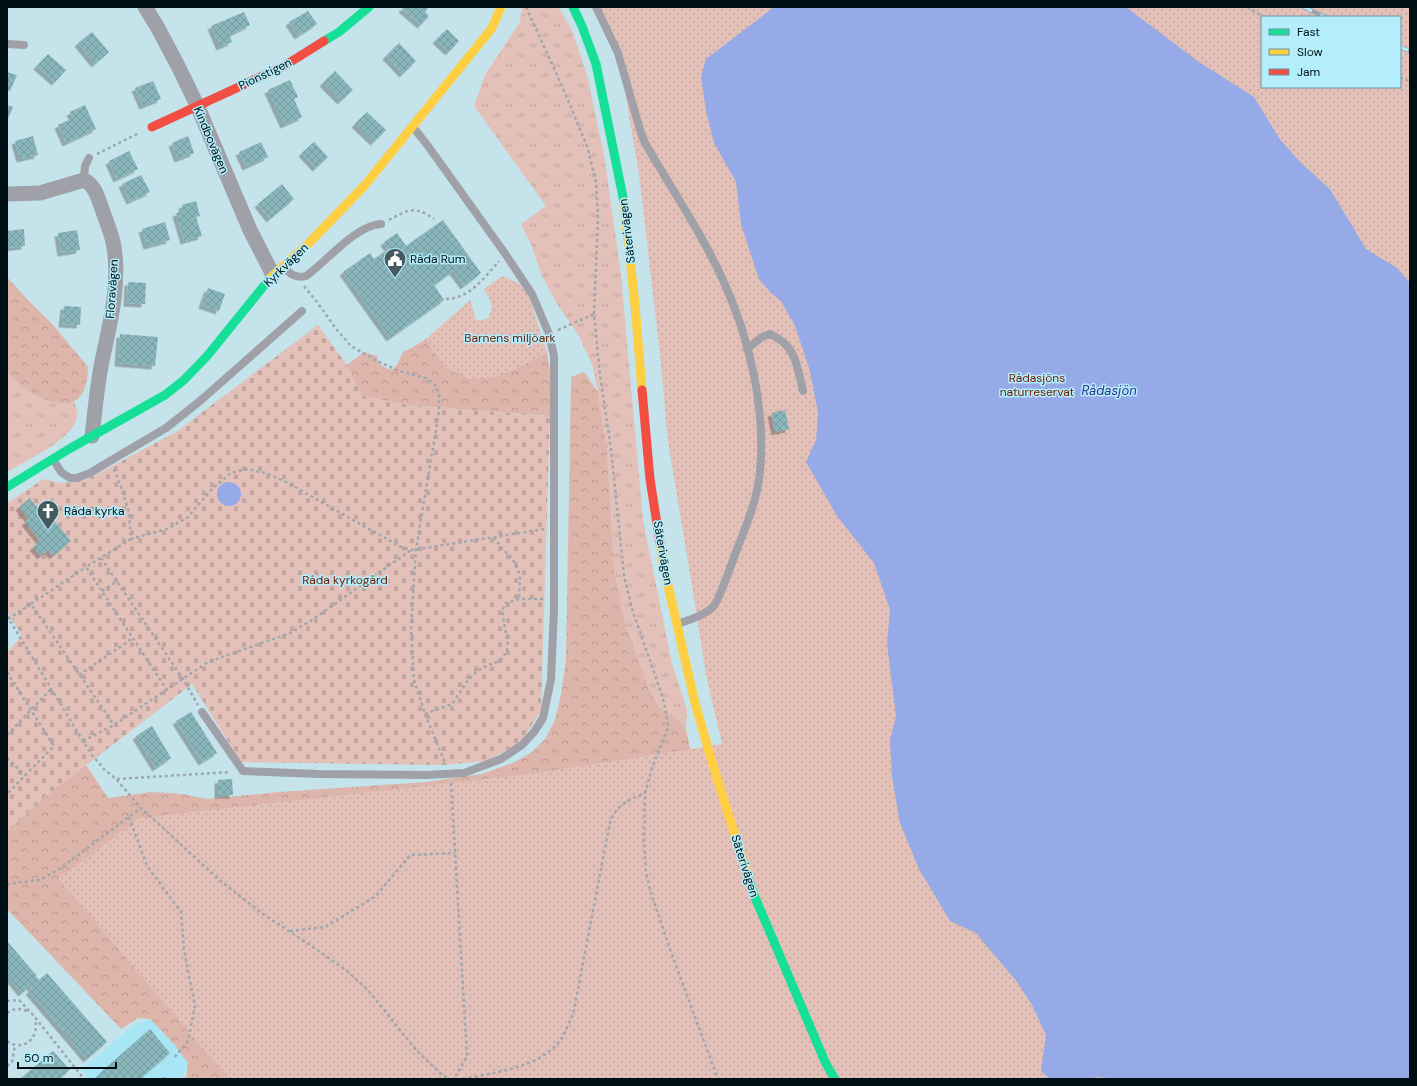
<svg xmlns="http://www.w3.org/2000/svg" width="1417" height="1086" viewBox="0 0 1417 1086" font-family="'DM Sans',sans-serif">
<style>
.built{fill:#a8e6f5}
.grass{fill:url(#grass-tufts)}
.forest{fill:url(#forest-crowns)}
.cemetery{fill:url(#cemetery-stones)}
.park{fill:url(#park-dots);fill-rule:evenodd}
.water{fill:#97aae8}
.building{fill:url(#building-cross-hatch);filter:url(#shadow)}
.lines{fill:none;stroke-linecap:round;stroke-linejoin:round}
.path{stroke:#9fa6ae;stroke-width:2.5;stroke-dasharray:3 3;stroke-linecap:butt}
.lane{stroke:#a0a0a9;stroke-width:8}
.street{stroke:#a0a0a9;stroke-width:15}
.fast{stroke:#16e098;stroke-width:9}
.slow{stroke:#ffcf43;stroke-width:9}
.jam{stroke:#f24e42;stroke-width:9}
.rail-casing{stroke:#9aa1a8;stroke-width:4.5}
.rail{stroke:#b4edfb;stroke-width:3;stroke-dasharray:9;stroke-linecap:butt}
.labels{text-anchor:middle;stroke-width:3;stroke-linejoin:round;paint-order:stroke}
.street-label{font-size:12px;fill:#000f14;stroke:#b4edfb}
.poi-label{font-size:12px;fill:#000f14;stroke:#b4edfb;text-anchor:start}
.park-label{font-size:12px;fill:#6e1901;stroke:#b4edfb}
.water-label{font-size:13px;font-style:italic;fill:#2e308f;stroke:#b4edfb}
</style>
<defs>
<pattern id="grass-tufts" width="24" height="20" patternUnits="userSpaceOnUse"><rect width="24" height="20" fill="#e3c1b9"/><path d="M3 7l-1-3M5 7V3M7 7l1-3M15 17l-1-3M17 17v-4M19 17l1-3" fill="none" stroke="#c1a59e"/></pattern>
<pattern id="forest-crowns" width="20" height="18" patternUnits="userSpaceOnUse"><rect width="20" height="18" fill="#ddb5ab"/><path d="M2 6a3 3 0 1 1 6 0M12 15a3 3 0 1 1 6 0" fill="none" stroke="#bc9a92"/></pattern>
<pattern id="cemetery-stones" width="16" height="16" patternUnits="userSpaceOnUse"><rect width="16" height="16" fill="#e3c1b9"/><path d="M2 7V4a2 2 0 0 1 4 0v3zM10 15v-3a2 2 0 0 1 4 0v3z" fill="#c1a59e"/></pattern>
<pattern id="park-dots" width="8" height="8" patternUnits="userSpaceOnUse"><rect width="8" height="8" fill="#e3c1b9"/><path d="M2 2h.1M6 6h.1" fill="none" stroke="#c1a59e" stroke-width="1.8" stroke-linecap="round"/></pattern>
<pattern id="building-cross-hatch" width="8" height="8" patternUnits="userSpaceOnUse"><rect width="8" height="8" fill="#89b6ba"/><path d="M0 0l8 8M0 8l8-8" fill="none" stroke="#749b9f"/></pattern>
<filter id="shadow"><feDropShadow dx="-3.5" dy="3.5" stdDeviation="0" flood-color="#0004"/></filter>
</defs>
<rect width="100%" height="100%" fill="#c4e3eb"/>
<polygon class="built" points="150,1019 174,1044 188,1063 181,1079 89,1079 81,1070 134,1025"/>
<g class="grass">
<polygon points="522,7 559,7 573,33 587,75 605,160 621,275 643,520 672,664 687,710 686,729 678,720 659,707 649,689 624,620 614,570 607,450 598,392 592,364 579,336 557,304 542,276 532,247 521,224 546,206 474,106 485,75 520,22"/>
<path d="M7 371C18 385 43 401 61 403 65 403 69 402 74 402 75 405 76 408 77 411 82 436 25 461 7 472Z"/>
</g>
<g class="forest">
<path d="M503 276 519 284 528 294 547 353 552 386 550 416 408 405 361 396 347 365 364 352 377 356 379 364 386 368 392 370 397 365 403 352C429 341 449 320 470 300L476 321 488 319C495 305 492 301 484 289Z"/>
<path d="M7 277 27 299 54 326 88 367C88 378 85 399 72 402 50 409 20 387 7 371Z"/>
<polygon points="584,372 598,392 607,450 614,570 624,620 649,689 659,707 678,720 686,729 695,772 816,1079 186,1079 188,1063 174,1044 150,1019 138,1018 121,1029 7,909 7,831 41,800 86,765 108,798 152,792 182,794 207,799 279,792 427,782 482,774 513,763 532,752 545,739 555,720 561,695 566,659 571,377"/>
</g>
<polygon class="cemetery" points="318,325 347,365 362,396 408,405 550,416 541,711 520,743 487,761 441,765 241,762 192,684 41,800 7,831 7,652 22,636 7,611 7,503 44,479 62,483 86,480 176,432"/>
<g class="park">
<path d="M599 7H1410V1079H229L58 878 93 854 139 818 530 774 722 744 706 675 695 604 668 442 660 354 639 174 624 86 605 18ZM1262 17H1400V87H1262Z"/>
<path d="M503 276 519 284 528 294 547 353 517 368 493 378 470 379 444 367 426 339 470 300 476 321 488 319C495 305 491 301 484 289Z"/>
</g>
<g class="water">
<polygon points="774,7 1126,7 1199,62 1254,97 1279,138 1300,162 1330,189 1366,249 1397,268 1410,283 1410,1079 1119,1079 1098,1077 1085,1079 1050,1079 1041,1071 1046,1035 1032,1005 1017,982 976,933 950,921 919,869 900,823 892,777 890,740 896,716 887,644 890,610 874,563 837,516 806,462 816,440 818,413 810,371 795,326 781,301 771,293 759,279 741,224 736,182 714,143 706,111 701,76 706,59"/>
<circle cx="229" cy="494" r="12"/>
</g>
<g class="building">
<polygon points="404,7 429,7 425,12 429,16 421,25 402,9"/>
<polygon points="308,11 317,24 298,36 289,22"/>
<polygon points="244,12 250,25 229,35 232,42 220,47 211,26"/>
<polygon points="447,29 459,41 449,52 436,40"/>
<polygon points="92,32 109,52 95,64 78,43"/>
<polygon points="399,43 416,61 403,74 386,56"/>
<polygon points="48,54 66,70 55,82 37,66"/>
<polygon points="335,71 353,90 341,101 323,83"/>
<polygon points="7,72 17,75 10,91 7,90"/>
<polygon points="290,80 298,97 294,99 302,117 284,125 268,90"/>
<polygon points="153,81 161,99 143,106 135,88"/>
<polygon points="7,105 13,107 7,121"/>
<polygon points="85,105 96,129 66,143 58,125 73,118 70,112"/>
<polygon points="367,112 386,130 374,142 355,124"/>
<polygon points="33,136 38,155 20,159 15,141"/>
<polygon points="188,136 194,153 178,159 172,143"/>
<polygon points="261,142 268,157 246,167 239,152"/>
<polygon points="314,142 328,157 316,168 302,153"/>
<polygon points="129,151 138,169 117,179 109,161"/>
<polygon points="141,175 150,192 130,201 122,184"/>
<polygon points="282,184 294,199 270,219 258,204"/>
<polygon points="196,201 200,216 196,217 202,236 184,241 176,213 183,211 182,205"/>
<polygon points="443,220 481,273 464,286 453,271 434,285 444,300 390,338 343,272 370,253 374,259 388,249 384,242 397,233 406,246"/>
<polygon points="165,222 170,240 147,246 142,229"/>
<polygon points="24,229 25,246 7,248 7,231"/>
<polygon points="77,230 80,250 61,253 58,233"/>
<polygon points="128,282 146,283 145,304 127,303"/>
<polygon points="208,288 225,294 219,311 202,305"/>
<polygon points="64,306 81,307 80,325 62,324"/>
<polygon points="120,334 158,337 155,366 118,363"/>
<polygon points="785,410 789,429 775,432 771,413"/>
<polygon points="30,498 39,510 43,507 71,541 53,556 48,550 41,556 33,547 40,541 25,522 29,519 19,507"/>
<polygon points="191,712 217,753 202,762 176,721"/>
<polygon points="152,726 171,758 156,768 136,736"/>
<polygon points="232,779 233,795 218,795 218,780"/>
<polygon points="7,941 37,976 36,977 39,980 47,973 107,1042 87,1059 29,991 32,989 30,986 22,993 7,975"/>
<polygon points="150,1029 170,1053 142,1077 144,1079 103,1079 99,1074"/>
<polygon points="53,1051 70,1070 59,1079 20,1079"/>
</g>
<g class="lines">
<g class="path">
<polyline points="526,7 562,86 587,146 596,182 598,218 594,314 600,375 611,449 624,576 632,609 663,698 668,724 668,728 653,765 645,793 644,843 646,872 650,890 672,955 718,1079"/>
<polyline points="1247,7 1264,17"/>
<polyline points="1400,78 1410,81"/>
<polyline points="97,154 139,133"/>
<path d="M389 220C407 210 415 205 434 219"/>
<polyline points="304,286 317,302 337,330 351,346 375,360 399,371 426,378 436,386 439,393 439,410 436,430 416,549 411,629 414,680 425,714 446,765"/>
<path d="M446 299C469 299 485 277 499 261"/>
<polyline points="558,330 594,314"/>
<polyline points="114,469 121,487 129,512 131,539 167,529 188,517 213,488 231,473 245,469 266,473 286,482 401,547 412,550 545,529"/>
<polyline points="494,537 503,550 510,556 515,563 520,576 519,599"/>
<polyline points="131,539 86,567 167,690"/>
<polyline points="101,558 183,679 198,705"/>
<polyline points="102,591 117,581"/>
<polyline points="31,604 86,567"/>
<polyline points="7,616 83,741 92,755 104,769 116,779 141,808 223,883 263,914 319,951 347,971 368,990 416,1050 441,1074 449,1079"/>
<polyline points="8,619 31,604 114,725"/>
<polyline points="7,672 54,746 7,794"/>
<polyline points="79,675 133,638"/>
<polyline points="425,714 452,704 469,679 477,671 488,665 500,661 506,653 508,645 502,611 506,603 519,599 545,599"/>
<polyline points="7,735 51,689"/>
<polyline points="83,741 114,725 208,662 290,633 312,620 411,550"/>
<polyline points="7,758 25,775"/>
<polyline points="117,779 231,772"/>
<polyline points="451,783 467,1056 454,1079"/>
<polyline points="129,817 147,866 181,912 184,950 195,1006 188,1041 174,1058"/>
<polyline points="7,884 40,880 59,869 141,808"/>
<polyline points="290,931 325,927 376,896 410,855 455,853"/>
<polyline points="7,1001 19,1000 34,1016 84,1079"/>
<path d="M7 1013C14 1008 21 1008 29 1012"/>
<path d="M7 1041C24 1053 40 1037 35 1019"/>
<polyline points="7,1066 12,1062 15,1045"/>
<polyline points="164,1077 164,1079"/>
<path d="M463 1079C496 1072 541 1068 562 1038 566 1031 569 1022 573 1015L610 822C617 804 629 800 645 793"/>
</g>
<g class="lane">
<path d="M596 7 618 53 641 133 645 143C671 188 701 232 723 280 749 337 766 407 760 471 758 498 746 526 736 552 732 562 719 601 713 607 703 616 689 620 677 624"/>
<polyline points="7,44 24,45"/>
<polyline points="84,180 85,166 89,158"/>
<path d="M283 267C290 273 295 279 306 276 326 262 356 225 381 224"/>
<path d="M747 349 762 337 770 334C796 345 797 366 803 391"/>
<polyline points="53,459 61,472 70,478 77,478 90,473 110,461 166,428 200,401 302,311"/>
<polyline points="202,712 243,771 319,774 427,775 464,773 501,759 522,745 534,732 543,718 551,679 554,609 554,356 549,334 532,294 504,252 428,146 413,127"/>
</g>
<g class="street">
<polyline points="145,7 158,28 179,68 197,105 250,230 273,275"/>
<path d="M7 194 40 193 84 180C95 185 98 198 102 209 106 221 112 234 114 247 120 285 110 324 102 361 97 386 95 411 92 436"/>
</g>
<g class="fast">
<polyline points="573,7 582,26 596,64 624,202"/>
<polyline points="324,41 339,32 369,7"/>
<polyline points="7,487 69,449 165,395 184,380 208,355 271,277"/>
<polyline points="748,877 754,895 826,1064 835,1079"/>
</g>
<g class="slow">
<polyline points="624,202 635,305 642,390"/>
<polyline points="271,277 308,244 365,185 492,28 501,7"/>
<polyline points="660,543 664,568 695,703 711,759 748,877"/>
</g>
<g class="jam">
<polyline points="152,127 284,66 324,41"/>
<polyline points="642,390 650,479 660,543"/>
</g>
<g class="rail-casing">
<g id="rail">
<polyline points="1304,7 1325,17"/>
<polyline points="1400,47 1410,51"/>
</g>
</g>
<use href="#rail" class="rail"/>
</g>
<defs>
<g id="civic-pin" transform="scale(1.15)"><path d="M0 17L-7.5 6A9.5 9.5 0 1 1 7.5 6Z" fill="#45595f" stroke="#b4edfb"/><path d="M-.6-6.5H3V-4.5H.6V-3L4-1V1h2V6H-6V1h2V-1L-.6-3ZM-1.2 2.5V6h2.4V2.5Z" fill="#fff"/></g>
<g id="church-pin" transform="scale(1.15)"><path d="M0 17L-7.5 6A9.5 9.5 0 1 1 7.5 6Z" fill="#45595f" stroke="#b4edfb"/><path d="M-1.2-6h2.4v3.5h3.3v2.4h-3.3V6h-2.4V-.1h-3.3v-2.4h3.3Z" fill="#fff"/></g>
</defs>
<g fill-rule="evenodd">
<use href="#civic-pin" x="395" y="259"/>
<use href="#church-pin" x="48" y="511"/>
</g>
<g class="labels">
<g class="street-label">
<text transform="translate(265 74) rotate(-26)" y="4">Pionstigen</text>
<text transform="translate(211 140) rotate(67)" y="4">Kindbovägen</text>
<text transform="translate(627 231) rotate(-97)" y="4">Säterivägen</text>
<text transform="translate(286 265) rotate(-44)" y="4">Kyrkvägen</text>
<text transform="translate(112 289) rotate(-86)" y="4">Floravägen</text>
<text transform="translate(663 553) rotate(80)" y="4">Säterivägen</text>
<text transform="translate(745 866) rotate(72)" y="4">Säterivägen</text>
</g>
<g class="poi-label">
<text x="410" y="263">Råda Rum</text>
<text x="64" y="515">Råda kyrka</text>
</g>
<g class="park-label">
<text x="510" y="342">Barnens miljöark</text>
<text x="1037" y="382">Rådasjöns<tspan x="1037" dy="14">naturreservat</tspan></text>
<text x="345" y="584">Råda kyrkogård</text>
</g>
<g class="water-label">
<text x="1109" y="395">Rådasjön</text>
</g>
</g>
<rect width="1417" height="1086" fill="none" stroke="#000f14" stroke-width="16"/>
<rect x="1261" y="16" width="140" height="72" fill="#b4edfb" stroke="#6c949f"/>
<rect x="1269" y="29" width="20" height="6" fill="#16e098" stroke="#6c949f"/>
<text x="1297" y="36" font-size="12" fill="#000f14">Fast</text>
<rect x="1269" y="49" width="20" height="6" fill="#ffcf43" stroke="#6c949f"/>
<text x="1297" y="56" font-size="12" fill="#000f14">Slow</text>
<rect x="1269" y="69" width="20" height="6" fill="#f24e42" stroke="#6c949f"/>
<text x="1297" y="76" font-size="12" fill="#000f14">Jam</text>
<path d="M18 1062v6h98v-6" fill="none" stroke="#000f14" stroke-width="2"/>
<text x="24" y="1062" font-size="12" fill="#000f14" stroke="#b4edfb" stroke-width="3" paint-order="stroke">50 m</text>
</svg>
